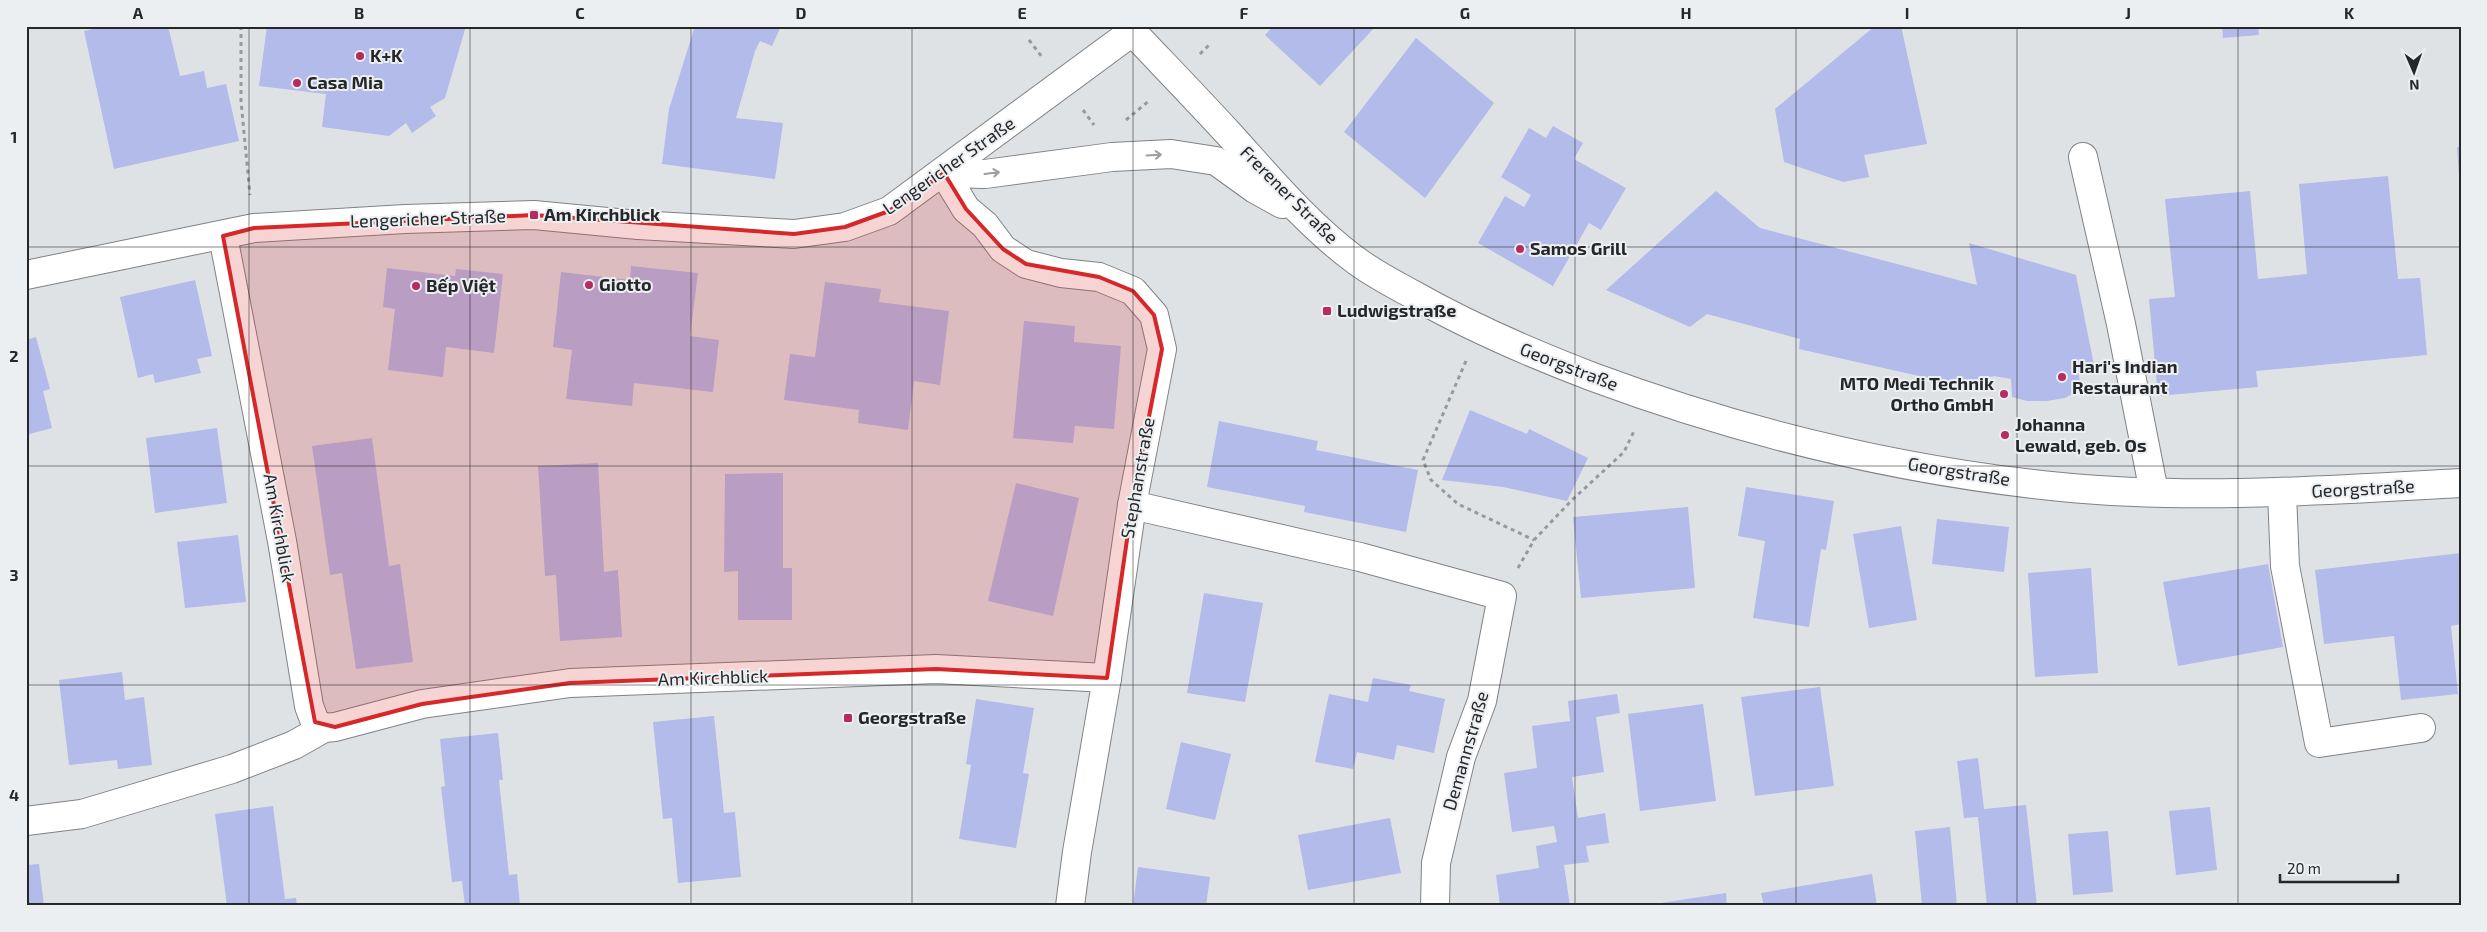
<svg xmlns="http://www.w3.org/2000/svg" width="2487" height="932" viewBox="0 0 2487 932" font-family="'Exo 2',sans-serif">
<style>
.building{fill:#b2bbe9}
.lines{fill:none;stroke-linecap:round;stroke-linejoin:round}
.minor-casing{stroke:#808285;stroke-width:30}
.major-casing{stroke:#808285;stroke-width:30}
.path{stroke:#979a9c;stroke-width:3;stroke-dasharray:4 4;stroke-linecap:butt}
.minor{stroke:#fff;stroke-width:28}
.major{stroke:#fff;stroke-width:28}
.oneway{stroke:#9d9e9f}
.marked{fill:#d62828;fill-opacity:0.2;stroke:#d62828;stroke-width:4;stroke-linejoin:round}
.grid{fill:none;stroke:#262729;stroke-width:1;stroke-opacity:0.55}
.poi-dot{fill:#b82b5e;stroke:#eceff2;stroke-width:2}
.labels{text-anchor:middle;stroke-width:4;stroke-linejoin:round;paint-order:stroke}
.poi-label{font-size:18px;font-weight:bold;fill:#262729;stroke:#eceff2;text-anchor:start}
.street-label{font-size:18px;fill:#262729;stroke:#eceff2}
.neatline{fill:none;stroke:#262729;stroke-width:2}
.grid-label{font-size:16px;text-anchor:middle;font-weight:bold;fill:#262729}
</style>
<rect width="100%" height="100%" fill="#dfe2e5"/>
<g class="building">
<polygon points="105,26 168,26 180,76 204,71 207,88 226,84 239,141 114,169 84,31"/>
<polygon points="267,26 466,26 445,98 430,107 436,116 412,133 406,123 389,136 322,127 326,94 259,86"/>
<polygon points="687,26 781,26 772,46 760,41 755,51 736,118 783,123 775,179 662,164 669,109 694,29"/>
<polygon points="1273,26 1376,26 1320,86 1265,35"/>
<polygon points="1875,26 1901,26 1927,144 1864,155 1869,177 1843,182 1784,162 1775,109"/>
<polygon points="2222,26 2258,26 2259,35 2223,38"/>
<polygon points="1416,38 1494,103 1425,198 1344,132"/>
<polygon points="1553,126 1583,143 1574,159 1626,188 1601,230 1589,223 1553,286 1478,243 1505,196 1524,207 1531,195 1501,177 1529,128 1546,138"/>
<polygon points="2457,147 2461,147 2461,175 2459,175"/>
<polygon points="2388,176 2398,279 2420,278 2427,355 2256,371 2258,387 2158,396 2149,299 2175,297 2165,199 2250,191 2258,279 2307,274 2299,184"/>
<polygon points="1716,191 1760,228 1977,285 1969,243 2076,275 2095,370 2079,374 2080,390 2065,398 2047,401 2027,401 2012,397 2011,379 1994,376 1959,385 1799,349 1800,339 1707,314 1690,327 1606,290"/>
<polygon points="631,266 698,273 690,336 719,340 713,392 634,383 632,406 566,399 572,350 553,347 561,272 630,280"/>
<polygon points="387,268 455,276 456,269 503,274 494,353 446,347 443,377 388,370 395,309 383,307"/>
<polygon points="195,280 212,356 197,359 201,373 155,383 153,374 138,378 120,297"/>
<polygon points="825,282 881,289 879,302 949,311 940,385 914,381 908,430 858,423 859,410 784,400 790,354 815,357"/>
<polygon points="1024,321 1075,326 1074,342 1121,346 1114,429 1075,426 1073,443 1013,438"/>
<polygon points="36,337 50,389 43,391 52,428 26,435 26,340"/>
<polygon points="1470,410 1527,434 1529,429 1588,458 1567,501 1503,487 1442,480"/>
<polygon points="1219,421 1318,441 1316,450 1418,470 1406,532 1304,512 1305,506 1207,487"/>
<polygon points="217,428 227,503 155,513 146,438"/>
<polygon points="372,438 389,566 400,564 413,662 356,669 342,573 330,575 312,446"/>
<polygon points="598,463 604,572 618,570 622,637 560,641 556,575 545,576 538,466"/>
<polygon points="783,473 783,568 792,568 792,620 738,620 738,571 724,572 725,474"/>
<polygon points="1016,483 1079,498 1053,616 988,601"/>
<polygon points="1746,487 1834,501 1826,550 1821,549 1809,627 1753,618 1765,541 1738,536"/>
<polygon points="1688,507 1695,588 1581,598 1573,517"/>
<polygon points="1937,519 2009,527 2004,572 1932,564"/>
<polygon points="1901,526 1917,620 1869,628 1853,534"/>
<polygon points="238,535 246,602 185,608 177,542"/>
<polygon points="2461,553 2461,624 2451,626 2458,694 2401,700 2394,636 2324,644 2315,570"/>
<polygon points="2268,564 2283,647 2178,666 2163,582"/>
<polygon points="2091,568 2098,673 2035,677 2028,573"/>
<polygon points="1204,593 1263,603 1245,702 1187,693"/>
<polygon points="122,672 125,700 144,697 152,765 118,769 117,760 69,765 59,680"/>
<polygon points="1373,678 1411,685 1409,691 1445,699 1434,753 1397,745 1394,760 1357,752 1353,769 1315,762 1329,694 1368,702"/>
<polygon points="1820,687 1834,786 1755,796 1741,697"/>
<polygon points="1617,694 1620,713 1596,717 1604,772 1572,777 1578,818 1605,813 1609,843 1586,846 1589,862 1564,865 1570,906 1500,906 1496,875 1539,868 1536,846 1557,842 1554,826 1512,832 1504,773 1537,768 1532,726 1570,721 1568,701"/>
<polygon points="976,699 1034,708 1023,773 1029,774 1016,848 959,839 971,765 966,764"/>
<polygon points="1703,704 1716,801 1640,811 1628,714"/>
<polygon points="714,716 724,813 735,812 741,877 678,883 672,818 663,819 653,722"/>
<polygon points="498,733 503,780 499,780 509,875 517,874 520,906 465,906 462,881 452,882 441,787 445,786 440,739"/>
<polygon points="1181,742 1231,754 1215,820 1166,809"/>
<polygon points="1978,758 1984,809 2026,805 2037,906 1987,906 1978,817 1964,818 1957,761"/>
<polygon points="273,806 285,899 296,898 297,906 227,906 215,814"/>
<polygon points="2210,807 2217,870 2176,875 2169,811"/>
<polygon points="1390,818 1401,873 1308,890 1298,835"/>
<polygon points="1950,827 1957,906 1922,906 1915,831"/>
<polygon points="2108,831 2113,892 2073,895 2068,834"/>
<polygon points="39,864 44,906 26,906 26,865"/>
<polygon points="1138,867 1210,877 1206,906 1133,906"/>
<polygon points="1872,874 1877,906 1764,906 1761,893"/>
<polygon points="1726,893 1727,906 1649,906 1648,905"/>
</g>
<g class="lines">
<g class="minor-casing">
<g id="minor">
<polyline points="2083,157 2121,324 2154,492"/>
<polyline points="944,173 966,209 985,225 1003,249 1026,264 1061,273 1099,277 1133,291 1154,315 1162,349 1132,505 1107,678 1077,852 1070,906"/>
<polyline points="223,236 282,541 309,706 315,722 324,728 335,727 422,704 570,683 936,669 1107,678"/>
<polyline points="2282,493 2285,566 2319,743 2421,728"/>
<polyline points="1132,505 1360,557 1502,596 1482,701 1461,757 1436,863 1435,906"/>
<polyline points="26,821 82,814 232,769 294,745 324,728"/>
</g>
</g>
<g class="major-casing">
<g id="major">
<path d="M1127 26C1161 62 1195 97 1229 134 1268 177 1307 224 1354 259 1372 273 1392 283 1412 294 1470 327 1530 353 1593 377 1744 433 1901 471 2061 487 2194 500 2328 490 2461 483"/>
<polyline points="944,173 985,174 1112,157 1171,154 1216,161 1255,189 1282,204"/>
<polyline points="26,275 254,228 405,219 534,215 638,225 794,234 845,227 889,211 1132,32"/>
</g>
</g>
<g class="path">
<polyline points="241,26 241,101 250,195"/>
<polyline points="1029,40 1042,57"/>
<polyline points="1200,54 1210,44"/>
<polyline points="1083,110 1094,125"/>
<polyline points="1126,120 1150,100"/>
<polyline points="1466,361 1423,460 1431,480 1458,504 1534,540"/>
<polyline points="1518,568 1534,540 1571,501 1624,452 1635,429"/>
</g>
<use href="#minor" class="minor"/>
<use href="#major" class="major"/>
</g>
<defs><path id="oneway-shaft" d="M-6 0H5M1.5-3L5.5 0L1.5 3" fill="none" stroke-width="1.6" stroke-linecap="round" stroke-linejoin="round" transform="scale(1.25)"/></defs>
<g class="oneway">
<use href="#oneway-shaft" transform="translate(1154 155) rotate(-3)"/>
<use href="#oneway-shaft" transform="translate(992 173) rotate(-7)"/>
</g>
<path class="marked" d="M944 173 966 209 1003 249 1026 264 1099 277 1133 291 1154 315 1162 349 1132 505 1107 678 936 669 570 683 422 704 335 727 315 722 223 236 254 228 534 215 794 234 845 227 889 211Z"/>
<path class="grid" d="M249 26V906M470 26V906M691 26V906M912 26V906M1133 26V906M1354 26V906M1575 26V906M1796 26V906M2017 26V906M2238 26V906M26 247H2461M26 466H2461M26 685H2461"/>
<g class="poi-dot">
<circle cx="360" cy="56" r="5"/>
<circle cx="297" cy="83" r="5"/>
<rect x="529" y="210" width="10" height="10" rx="2.5"/>
<circle cx="1520" cy="249" r="5"/>
<circle cx="589" cy="285" r="5"/>
<circle cx="416" cy="286" r="5"/>
<rect x="1322" y="306" width="10" height="10" rx="2.5"/>
<circle cx="2062" cy="377" r="5"/>
<circle cx="2004" cy="394" r="5"/>
<circle cx="2005" cy="435" r="5"/>
<rect x="843" y="713" width="10" height="10" rx="2.5"/>
</g>
<g class="labels">
<g class="poi-label">
<text x="370" y="62">K+K</text>
<text x="307" y="89">Casa Mia</text>
<text x="544" y="221">Am Kirchblick</text>
<text x="1530" y="255">Samos Grill</text>
<text x="599" y="291">Giotto</text>
<text x="426" y="292">Bếp Việt</text>
<text x="1337" y="317">Ludwigstraße</text>
<text x="2072" y="373">Hari's Indian<tspan x="2072" dy="21">Restaurant</tspan></text>
<text x="1994" y="390" text-anchor="end">MTO Medi Technik<tspan x="1994" dy="21">Ortho GmbH</tspan></text>
<text x="2015" y="431">Johanna<tspan x="2015" dy="21">Lewald, geb. Os</tspan></text>
<text x="858" y="724">Georgstraße</text>
</g>
<g class="street-label">
<text transform="translate(949 166) rotate(-35)" y="6">Lengericher Straße</text>
<text transform="translate(1289 195) rotate(45)" y="6">Frerener Straße</text>
<text transform="translate(428 219) rotate(-2)" y="6">Lengericher Straße</text>
<text transform="translate(1569 367) rotate(21)" y="6">Georgstraße</text>
<text transform="translate(1959 472) rotate(9)" y="6">Georgstraße</text>
<text transform="translate(1138 478) rotate(-80)" y="6">Stephanstraße</text>
<text transform="translate(2363 489) rotate(-3)" y="6">Georgstraße</text>
<text transform="translate(279 528) rotate(80)" y="6">Am Kirchblick</text>
<text transform="translate(713 678) rotate(-2)" y="6">Am Kirchblick</text>
<text transform="translate(1466 751) rotate(-74)" y="6">Demannstraße</text>
</g>
</g>
<rect width="2487" height="932" fill="none" stroke="#eceff2" stroke-width="55"/>
<g transform="translate(2414 72) rotate(178)" stroke="#eceff2" stroke-width="4" paint-order="stroke">
<path d="M0-4L9 19L0 12L-9 19Z" fill="#262729"/>
<text y="-8" font-size="14" font-weight="bold" text-anchor="middle" fill="#262729">N</text>
</g>
<path d="M2280 874v8h118v-8" fill="none" stroke="#262729" stroke-width="2.5"/>
<text x="2287" y="874" font-size="15" fill="#262729" stroke="#eceff2" stroke-width="4" paint-order="stroke">20 m</text>
<rect x="28" y="28" width="2432" height="876" class="neatline"/>
<g class="grid-label">
<text x="138" y="19">A</text>
<text x="359" y="19">B</text>
<text x="580" y="19">C</text>
<text x="801" y="19">D</text>
<text x="1022" y="19">E</text>
<text x="1244" y="19">F</text>
<text x="1465" y="19">G</text>
<text x="1686" y="19">H</text>
<text x="1907" y="19">I</text>
<text x="2128" y="19">J</text>
<text x="2349" y="19">K</text>
<text x="14" y="143">1</text>
<text x="14" y="362">2</text>
<text x="14" y="581">3</text>
<text x="14" y="801">4</text>
</g>
</svg>
